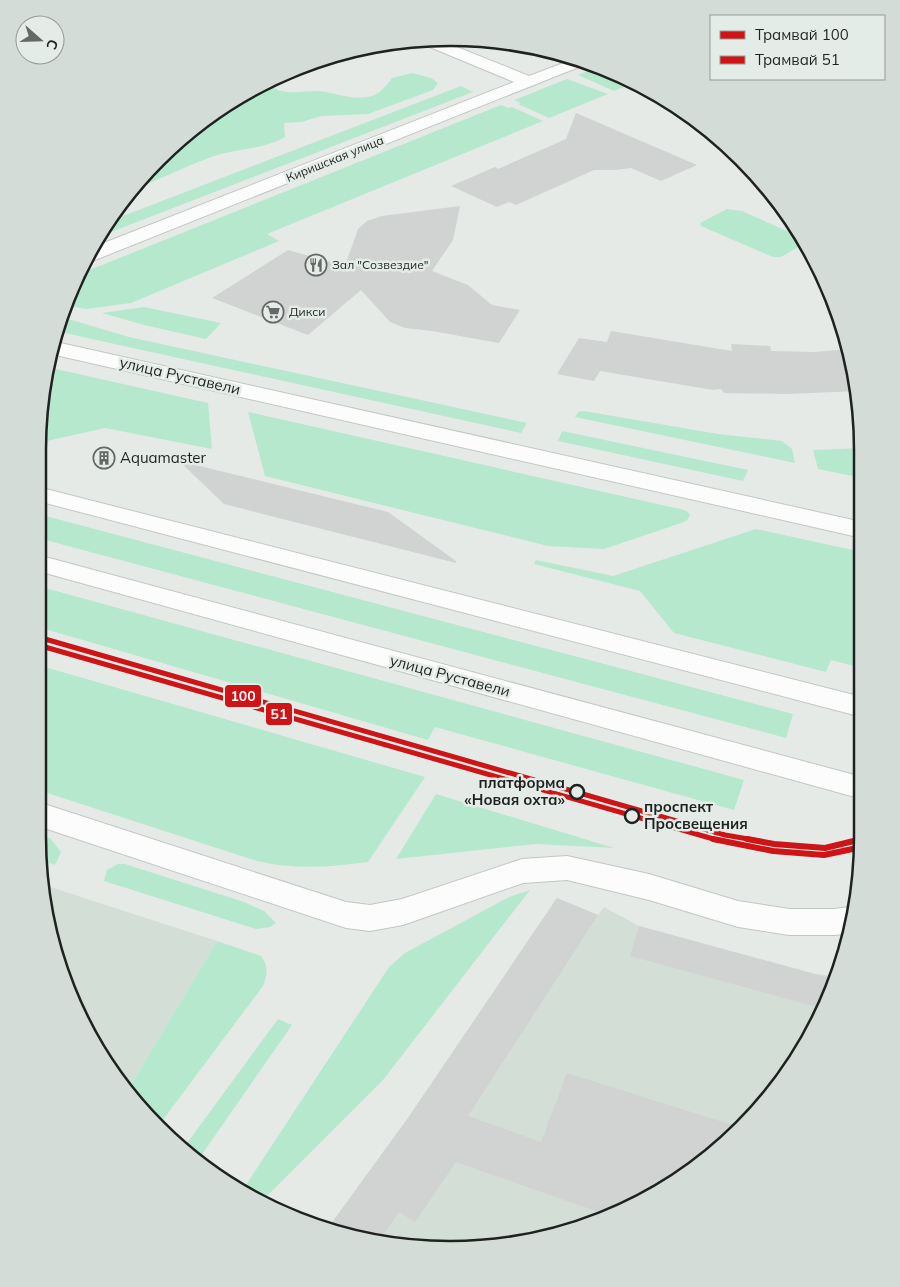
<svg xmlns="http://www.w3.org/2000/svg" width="900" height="1287" viewBox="0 0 900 1287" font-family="Mulish,sans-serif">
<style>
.built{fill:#d3ded7}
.green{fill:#b6e8ce}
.building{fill:#d1d2d2}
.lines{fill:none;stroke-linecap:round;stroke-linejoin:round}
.street-casing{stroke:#c3c7c4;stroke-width:2}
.primary-casing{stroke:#c3c7c4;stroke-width:2}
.street{fill:#fbfcfb;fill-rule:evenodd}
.primary{fill:#fbfcfb;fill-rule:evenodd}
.tram-1-far1-casing{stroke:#e3ece7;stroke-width:9}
.tram-1-casing{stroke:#e3ece7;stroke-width:10}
.tram-2-far1-casing{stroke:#e3ece7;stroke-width:9}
.tram-2-casing{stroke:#e3ece7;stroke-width:10}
.tram-1-far1{stroke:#ce1417;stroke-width:5}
.tram-1{stroke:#ce1417;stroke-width:6}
.tram-2-far1{stroke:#ce1417;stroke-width:5}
.tram-2{stroke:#ce1417;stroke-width:6}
.stop-dot{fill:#e3ece7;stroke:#1f2220;stroke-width:2.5}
.labels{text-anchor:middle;stroke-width:5;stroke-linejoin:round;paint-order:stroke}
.far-street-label{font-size:12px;fill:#1f2220;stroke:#e3ece7}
.far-poi-label{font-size:12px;fill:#1f2220;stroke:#e3ece7;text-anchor:start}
.street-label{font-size:15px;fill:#1f2220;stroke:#e3ece7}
.poi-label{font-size:15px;fill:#1f2220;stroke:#e3ece7;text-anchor:start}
.stop-label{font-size:15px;font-weight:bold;fill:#1f2220;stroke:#e3ece7;text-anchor:end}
.rim{fill:none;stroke:#1f2220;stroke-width:2.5}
.line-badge{stroke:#e3ece7;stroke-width:2}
.badge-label{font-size:14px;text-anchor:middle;font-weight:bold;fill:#fff}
</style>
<rect width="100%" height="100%" fill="#e5eae7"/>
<g class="built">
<polygon points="44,885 217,941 128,1090 107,1066 52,944"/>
<polygon points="557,898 598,915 604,907 639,926 816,974 826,975 836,979 831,995 793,1066 741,1129 633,1207 530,1242 396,1246 328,1228 408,1118"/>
</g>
<g class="green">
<polygon points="599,66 634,83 614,91 578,75"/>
<path d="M412 73 431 78 438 83 433 90 368 114 322 116 301 122 284 123 285 137C263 150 235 148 211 157 185 167 160 179 135 189L159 158 221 107 268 82C278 98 304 90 319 91 337 93 354 101 372 96 381 93 387 85 392 78Z"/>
<polygon points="567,79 608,94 549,118 518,104 521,103 514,100"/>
<polygon points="461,86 473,92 98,237 110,221"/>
<polygon points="501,105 509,108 512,107 543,121 267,234 279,241 131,303 86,309 69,306 82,273"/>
<polygon points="727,209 742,211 796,235 803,244 781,257 773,257 701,226 700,223"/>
<polygon points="144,307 221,323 206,339 144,325 102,313"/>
<polygon points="65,318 129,337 527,423 521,433 60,332"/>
<polygon points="47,367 208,403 212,449 105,428 38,443"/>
<polygon points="584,411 718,434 782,441 792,449 795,463 575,417 578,412"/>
<polygon points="248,412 680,509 687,511 690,515 688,519 684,522 604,549 548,546 265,476"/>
<polygon points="562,431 748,470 743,481 558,441"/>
<polygon points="862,448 862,478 818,469 813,450"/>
<polygon points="38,514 793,714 786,738 38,538"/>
<polygon points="756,529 862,552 862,668 831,660 826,672 674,633 640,591 534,564 536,560 613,576"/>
<polygon points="38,586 744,780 734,810 435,727 428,740 38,627"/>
<path d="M38 665 425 777 368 862C330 867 295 870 257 861L38 790Z"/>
<polygon points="436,794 614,848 536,844 396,859"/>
<polygon points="38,834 50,838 61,852 55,865 41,860"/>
<polygon points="118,864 125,864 244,902 264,911 276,923 270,927 256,929 104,881 107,870"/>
<polygon points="530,890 383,1080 263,1200 244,1188 389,967 405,953 509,897"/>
<path d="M217 941 261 956C269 966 267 975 263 986L159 1125 128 1090Z"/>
<polygon points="278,1019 292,1025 198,1160 182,1150"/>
</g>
<g class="building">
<polygon points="576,113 697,165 661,181 631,168 615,170 594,170 516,205 509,202 497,207 451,186 495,167 498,169 566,139"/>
<polygon points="460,206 453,240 432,271 468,285 492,305 520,310 499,343 432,331 405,328 390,322 361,290 308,335 212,298 288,250 345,266 358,229 367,221 382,216"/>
<polygon points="611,331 732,351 731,344 770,346 771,351 814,352 848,349 855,370 857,391 788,394 724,393 721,389 713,390 600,371 594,381 557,374 579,338 607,342"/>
<polygon points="179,461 388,512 456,561 456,563 224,504"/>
<polygon points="557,898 598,915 468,1116 541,1142 567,1073 742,1128 633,1207 607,1215 456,1162 415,1222 399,1212 379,1241 328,1228 408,1118"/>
<polygon points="639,926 836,980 831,995 824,1009 630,956"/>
</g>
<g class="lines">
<g class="street-casing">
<g id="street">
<polygon points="437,39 529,76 574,59 589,63 95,260 86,262 91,248 514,82 420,43 419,41"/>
<polygon points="56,342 862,522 862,538 51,354"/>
<polygon points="38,802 346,902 370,905 402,899 522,859 567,856 649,874 738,901 789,909 835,909 854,906 856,906 850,933 835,935 789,935 738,927 649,900 567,880 523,883 403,925 370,931 346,928 38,826"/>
</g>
</g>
<g class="primary-casing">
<g id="primary">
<polygon points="38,487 862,697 862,717 38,501"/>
<polygon points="38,555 862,777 862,799 38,571"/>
</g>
</g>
<use href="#street" class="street"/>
<use href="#primary" class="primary"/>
<g class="tram-1-far1-casing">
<g id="tram-1-far1">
<polyline points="38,637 725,835 754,840"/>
<polyline points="857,840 862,839"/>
</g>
</g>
<g class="tram-1-casing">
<polyline id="tram-1" points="747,839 774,844 825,848 862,839"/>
</g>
<g class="tram-2-far1-casing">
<polyline id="tram-2-far1" points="38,645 717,840"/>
</g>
<g class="tram-2-casing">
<polyline id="tram-2" points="713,839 773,851 824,855 862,847"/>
</g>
<use href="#tram-1-far1" class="tram-1-far1"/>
<use href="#tram-1" class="tram-1"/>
<use href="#tram-2-far1" class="tram-2-far1"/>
<use href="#tram-2" class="tram-2"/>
</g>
<defs>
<g id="restaurant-ring" transform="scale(1.125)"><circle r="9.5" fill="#e3ece7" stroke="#646866" stroke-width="1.5"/><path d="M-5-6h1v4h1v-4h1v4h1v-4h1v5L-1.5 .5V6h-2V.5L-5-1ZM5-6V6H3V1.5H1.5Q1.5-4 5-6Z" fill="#646866"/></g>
<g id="supermarket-ring" transform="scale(1.125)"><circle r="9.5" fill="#e3ece7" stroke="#646866" stroke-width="1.5"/><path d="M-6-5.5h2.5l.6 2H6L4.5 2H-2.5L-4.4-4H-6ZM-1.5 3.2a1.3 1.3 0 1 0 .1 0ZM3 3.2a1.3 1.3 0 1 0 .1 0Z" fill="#646866"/></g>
<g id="building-ring" transform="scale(1.125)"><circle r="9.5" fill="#e3ece7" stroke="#646866" stroke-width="1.5"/><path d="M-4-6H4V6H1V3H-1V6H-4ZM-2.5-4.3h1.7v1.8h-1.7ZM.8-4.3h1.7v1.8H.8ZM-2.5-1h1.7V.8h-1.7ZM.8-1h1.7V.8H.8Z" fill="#646866"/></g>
</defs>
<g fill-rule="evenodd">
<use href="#restaurant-ring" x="316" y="265"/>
<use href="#supermarket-ring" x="273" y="312"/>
<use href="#building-ring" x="104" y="458"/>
</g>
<g class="stop-dot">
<circle cx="577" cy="792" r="7"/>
<circle cx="632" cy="816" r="7"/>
</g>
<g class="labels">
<g class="far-street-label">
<text transform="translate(335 159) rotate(-22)" y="4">Киришская улица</text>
</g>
<g class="far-poi-label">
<text x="332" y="269">Зал "Созвездие"</text>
<text x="289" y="316">Дикси</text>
</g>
<g class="street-label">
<text transform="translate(180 376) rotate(13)" y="5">улица Руставели</text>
<text transform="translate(450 676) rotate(15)" y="5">улица Руставели</text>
</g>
<g class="poi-label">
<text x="120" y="463">Aquamaster</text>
</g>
<g class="stop-label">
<text x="565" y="788">платформа<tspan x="565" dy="17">«Новая охта»</tspan></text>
<text x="644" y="812" text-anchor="start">проспект<tspan x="644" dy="17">Просвещения</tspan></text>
</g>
</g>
<path d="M0 0H900V1287H0ZM450 46H450A404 404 0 0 1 854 450V837A404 404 0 0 1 450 1241H450A404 404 0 0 1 46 837V450A404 404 0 0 1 450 46Z" fill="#d3dcd7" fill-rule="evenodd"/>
<path class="rim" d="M450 46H450A404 404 0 0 1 854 450V837A404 404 0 0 1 450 1241H450A404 404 0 0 1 46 837V450A404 404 0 0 1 450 46Z"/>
<g class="line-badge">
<rect x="224" y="684" width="38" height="24" rx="5" fill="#ce1417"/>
<rect x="265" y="702" width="28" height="24" rx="5" fill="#ce1417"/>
</g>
<g class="badge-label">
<text x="243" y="701">100</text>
<text x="279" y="719">51</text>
</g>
<rect x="710" y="15" width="175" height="65" fill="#e3ece7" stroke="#959b97"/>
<rect x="720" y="31" width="25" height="8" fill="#ce1417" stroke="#959b97"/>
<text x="755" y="40" font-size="15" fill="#1f2220">Трамвай 100</text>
<rect x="720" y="56" width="25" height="8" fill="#ce1417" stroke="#959b97"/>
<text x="755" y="65" font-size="15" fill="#1f2220">Трамвай 51</text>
<g transform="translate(40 40) rotate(110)"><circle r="24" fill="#e3ece7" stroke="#959b97"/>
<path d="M0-4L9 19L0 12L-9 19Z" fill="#646866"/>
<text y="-8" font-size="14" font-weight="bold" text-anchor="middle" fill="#1f2220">С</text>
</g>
</svg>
